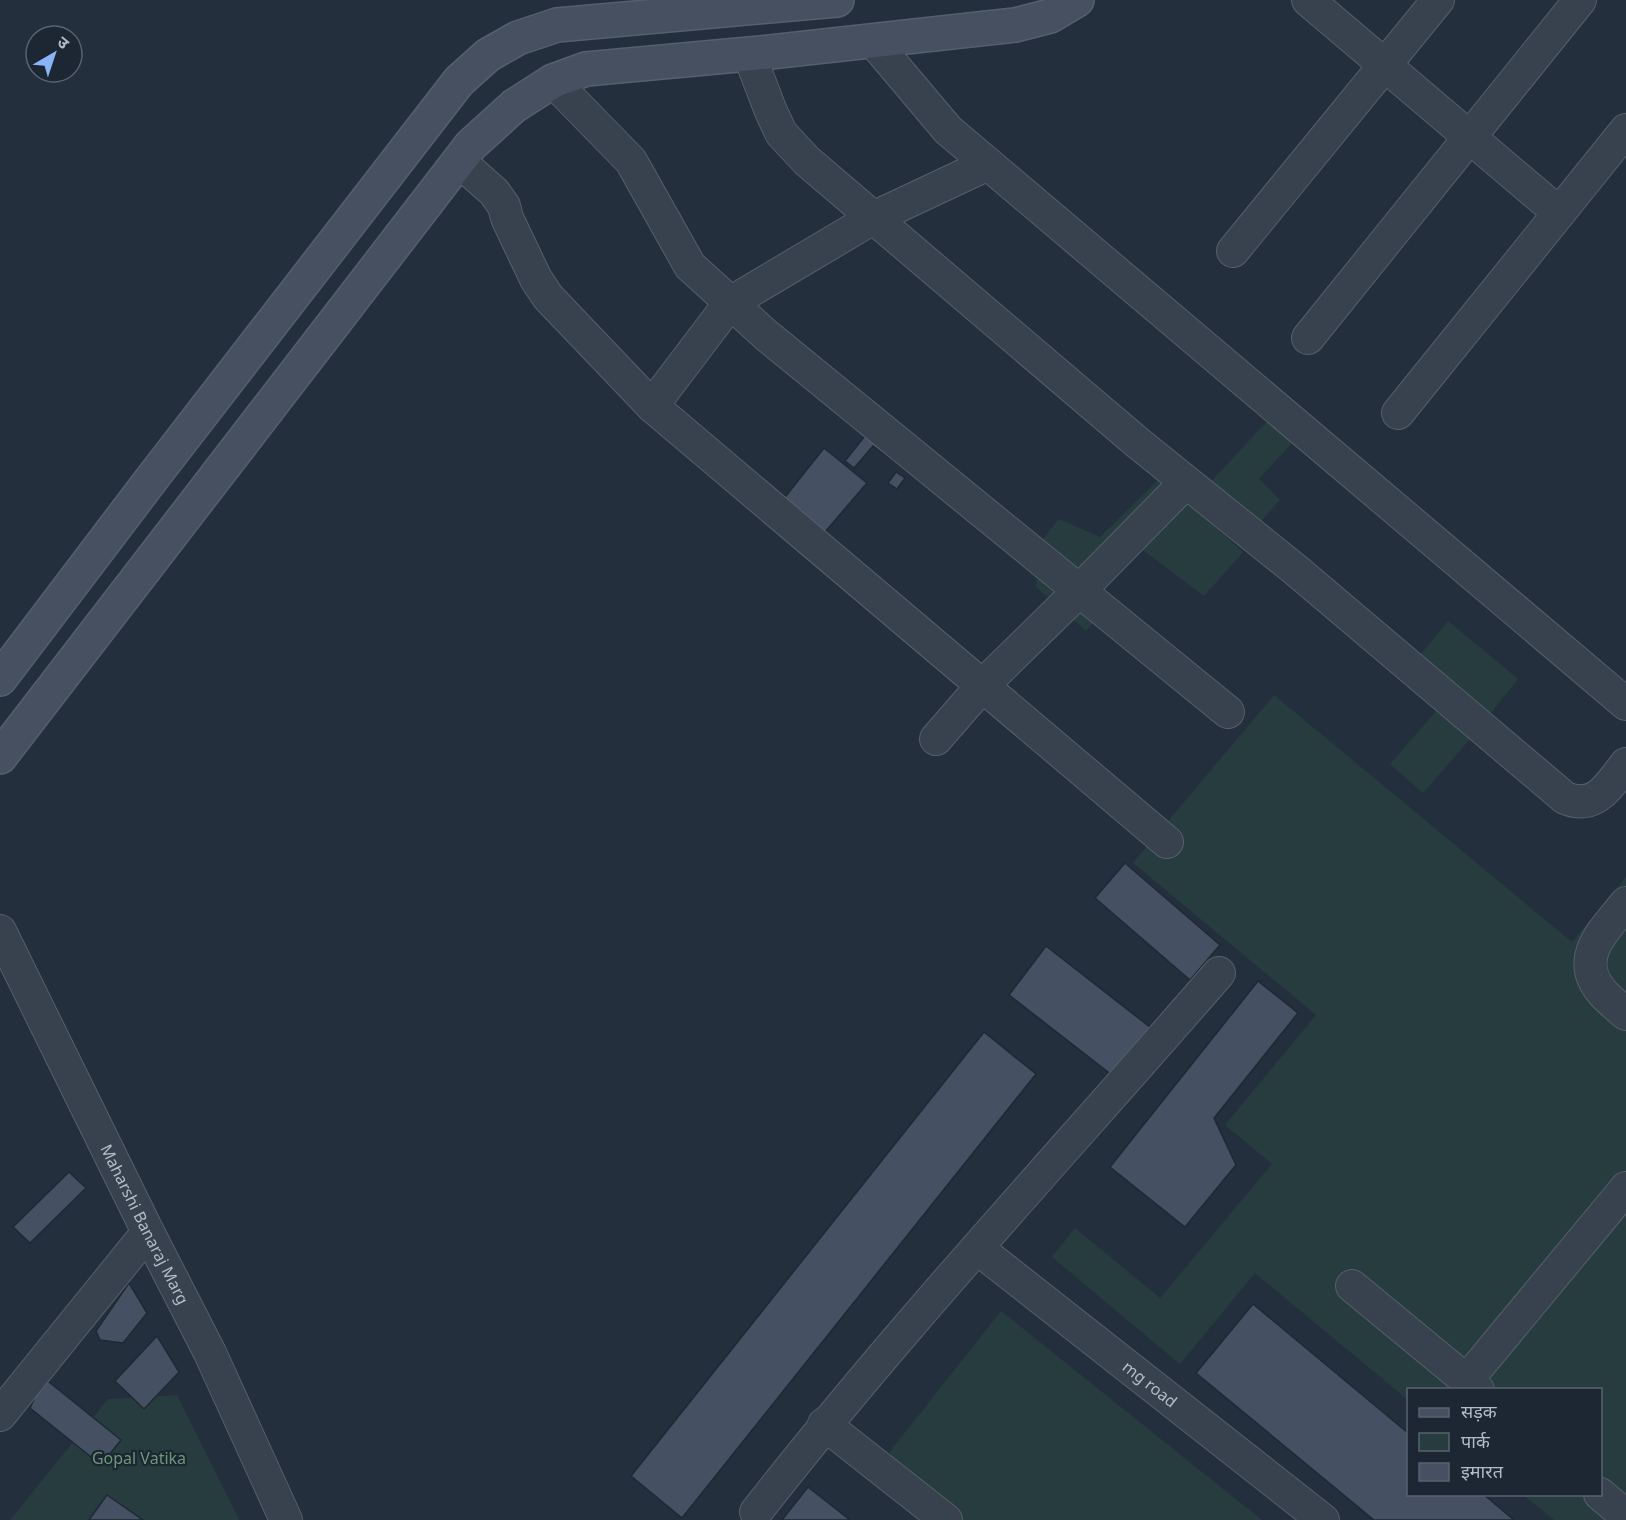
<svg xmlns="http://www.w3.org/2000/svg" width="1626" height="1520" viewBox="0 0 1626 1520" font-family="'Noto Sans','Noto Sans Devanagari',sans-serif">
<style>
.green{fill:#263c3f}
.building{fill:#455162;stroke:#1f2835;stroke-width:1.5}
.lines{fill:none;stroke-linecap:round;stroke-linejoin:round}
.street-casing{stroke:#565f6c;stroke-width:34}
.secondary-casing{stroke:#565f6c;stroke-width:36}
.street{stroke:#38414e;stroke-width:32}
.secondary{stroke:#465061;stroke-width:33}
.labels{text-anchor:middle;stroke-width:4.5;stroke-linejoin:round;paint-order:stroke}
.street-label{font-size:16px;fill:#b4bcc9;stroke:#1d2633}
.park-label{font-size:16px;fill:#6b9a76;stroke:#1d2633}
</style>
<rect width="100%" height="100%" fill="#242f3e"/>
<g class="green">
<polygon points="1281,406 1305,429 1259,479 1280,500 1244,540 1198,496"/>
<polygon points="1160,478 1243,552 1204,596 1123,535 1065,582 1101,614 1086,631 1036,587 1039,544 1059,519 1100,537"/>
<polygon points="1448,621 1518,679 1476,731 1406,672"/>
<polygon points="1274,695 1572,942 1626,877 1626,1502 1611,1520 1554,1520 1523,1495 1600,1494 1600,1390 1408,1390 1408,1400 1255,1273 1180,1364 1052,1257 1075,1228 1160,1298 1272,1164 1225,1125 1316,1015 1133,863"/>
<polygon points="1438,709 1471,738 1423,793 1390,764"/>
<polygon points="1001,1311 1262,1520 960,1520 884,1459"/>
<polygon points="177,1395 239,1520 10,1520 108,1399"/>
</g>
<g class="building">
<polygon points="872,427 893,443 884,454 873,446 854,468 845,461"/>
<polygon points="824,448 867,483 825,532 782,501"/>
<polygon points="896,472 905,478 897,489 888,483"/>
<polygon points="1125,863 1220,945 1190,980 1095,898"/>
<polygon points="1046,946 1155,1031 1117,1079 1009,995"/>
<polygon points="1258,981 1298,1013 1214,1118 1236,1165 1185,1227 1110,1167"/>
<polygon points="984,1032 1036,1074 682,1518 631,1476"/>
<polygon points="69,1172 86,1188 30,1243 13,1227"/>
<polygon points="129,1283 147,1313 123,1343 100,1340 96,1331"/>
<polygon points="1253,1304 1408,1433 1408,1494 1483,1494 1514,1520 1374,1520 1196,1373"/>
<polygon points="157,1336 179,1372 144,1409 115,1381"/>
<polygon points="44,1378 121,1440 101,1465 30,1408"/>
<polygon points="808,1487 850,1520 782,1520"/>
<polygon points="107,1495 143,1520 89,1520"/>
</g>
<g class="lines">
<g class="street-casing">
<g id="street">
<polyline points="1308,0 1559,213"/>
<polyline points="873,41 948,130 1626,704"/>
<path d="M749 54 770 109 781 133 807 161 1138 443 1297 571 1565 798C1596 811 1609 785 1626 764"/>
<polyline points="553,81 631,161 690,266 766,335 1228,712"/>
<polyline points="459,161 494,192 504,206 507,218 536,279 548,297 652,406 1167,842"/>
<polyline points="1233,251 1438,0"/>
<polyline points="1308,338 1580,0"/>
<polyline points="652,406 730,303 873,218 988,164"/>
<polyline points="1398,413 1626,130"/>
<polyline points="936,739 982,686 1079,591 1186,482"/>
<path d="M1626 903C1605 930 1573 957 1602 992 1609 1000 1618 1007 1626 1014"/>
<path id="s1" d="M0 931 148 1232 210 1353 286 1520"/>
<path id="s2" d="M977 1248 1323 1520"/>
<polyline points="1352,1286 1478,1390"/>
<polyline points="1467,1380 1626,1188"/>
<polyline points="0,1415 148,1232"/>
<polyline points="824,1424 946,1520"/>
<polyline points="1600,1494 1626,1516"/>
<path d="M756 1512C902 1325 1064 1152 1219 973"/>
</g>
</g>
<g class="secondary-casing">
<g id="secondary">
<polyline points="0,679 150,481 459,81 488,55 518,38 557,25 837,0"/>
<polyline points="0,757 471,145 514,106 553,81 586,69 770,52 1015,25 1050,16 1077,0"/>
</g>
</g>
<use href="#street" class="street"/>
<use href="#secondary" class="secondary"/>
</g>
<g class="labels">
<g class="street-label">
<text dy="6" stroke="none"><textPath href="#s1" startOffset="327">Maharshi Banaraj Marg</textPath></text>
<text dy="6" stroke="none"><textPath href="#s2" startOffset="220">mg road</textPath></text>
</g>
<g class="park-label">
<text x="139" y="1464">Gopal Vatika</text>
</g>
</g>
<rect x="1407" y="1388" width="195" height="108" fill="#1d2633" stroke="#59626f" stroke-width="1.5"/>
<rect x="1419" y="1408" width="30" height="9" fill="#465061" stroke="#59626f" stroke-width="1.5"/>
<text x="1461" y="1418" font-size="18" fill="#b4bcc9">सड़क</text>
<rect x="1419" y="1433" width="30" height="18" fill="#263c3f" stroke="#59626f" stroke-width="1.5"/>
<text x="1461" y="1448" font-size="18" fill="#b4bcc9">पार्क</text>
<rect x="1419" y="1463" width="30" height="18" fill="#455162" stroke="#59626f" stroke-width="1.5"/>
<text x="1461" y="1478" font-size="18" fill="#b4bcc9">इमारत</text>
<g transform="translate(54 54) rotate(39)"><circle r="28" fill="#1d2633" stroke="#59626f" stroke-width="1.5"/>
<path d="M0-4.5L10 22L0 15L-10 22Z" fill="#8ab4f8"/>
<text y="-9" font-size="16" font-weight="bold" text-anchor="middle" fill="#b4bcc9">उ</text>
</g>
</svg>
